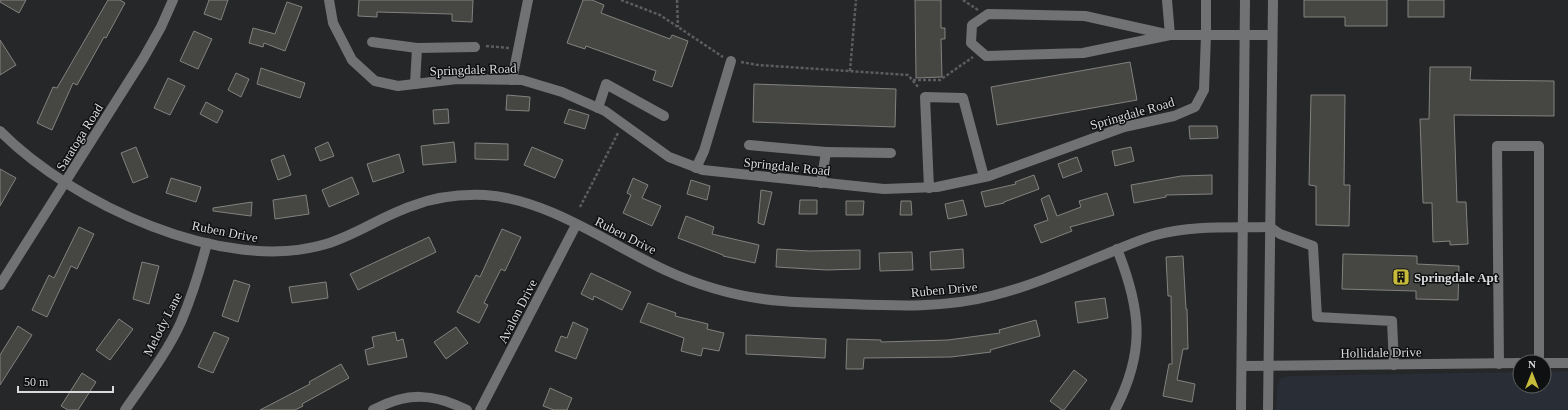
<svg xmlns="http://www.w3.org/2000/svg" width="1568" height="410" viewBox="0 0 1568 410" font-family="Georgia,serif">
<style>
.built{fill:#292d35}
.building{fill:#464643;stroke:#83827f}
.lines{fill:none;stroke-linecap:round;stroke-linejoin:round}
.path{stroke:#5b5d5f;stroke-width:2.5;stroke-dasharray:3 2;stroke-linecap:butt}
.minor{stroke:#717273;stroke-width:10}
.labels{text-anchor:middle;stroke-width:3;stroke-linejoin:round;paint-order:stroke}
.street-label{font-size:13px;fill:#d9dadb;stroke:#0f1011}
.poi-label{font-size:13px;font-weight:bold;fill:#d9dadb;stroke:#0f1011;text-anchor:start}
</style>
<rect width="100%" height="100%" fill="#252729"/>
<polygon class="built" points="1568,371 1568,410 1276,410 1277,386 1280,379 1288,376 1520,372 1520,386 1544,386 1544,372"/>
<g class="building">
<polygon points="0,0 26,0 19,13 0,2"/>
<polygon points="108,0 120,0 125,3 106,38 104,37 77,85 73,83 52,130 37,123 53,87 57,88"/>
<polygon points="209,0 228,0 221,20 204,14"/>
<polygon points="359,0 473,0 472,22 452,21 452,14 377,12 377,17 358,16"/>
<polygon points="583,0 592,0 604,5 601,13 670,39 672,35 688,41 672,87 653,80 656,71 586,46 585,49 567,43"/>
<polygon points="915,0 941,0 941,28 945,28 945,39 941,39 942,77 916,78"/>
<polygon points="1304,0 1387,0 1387,26 1345,26 1345,17 1304,17"/>
<rect x="1408" y="0" width="36" height="17"/>
<polygon points="287,2 302,7 285,51 264,43 263,47 249,43 253,28 275,34"/>
<polygon points="194,31 212,39 198,69 180,61"/>
<polygon points="0,40 16,65 0,75"/>
<polygon points="1130,62 1137,100 997,125 991,87"/>
<polygon points="1430,67 1471,67 1470,80 1554,81 1554,116 1454,115 1457,202 1466,202 1468,244 1450,245 1450,241 1433,242 1432,203 1423,203 1420,119 1429,119"/>
<polygon points="261,68 305,83 300,98 257,84"/>
<polygon points="236,73 249,79 241,97 228,90"/>
<polygon points="168,78 185,86 170,115 154,108"/>
<polygon points="754,84 896,89 895,127 753,122"/>
<polygon points="507,95 530,97 529,111 506,110"/>
<polygon points="1311,95 1345,95 1344,185 1350,185 1349,226 1316,225 1316,186 1309,185"/>
<polygon points="206,102 223,111 217,123 200,114"/>
<polygon points="448,109 449,123 434,124 433,110"/>
<polygon points="569,109 589,115 585,129 564,123"/>
<polygon points="1189,126 1217,126 1218,138 1190,139"/>
<polygon points="328,142 334,156 320,161 315,148"/>
<polygon points="454,142 456,162 423,165 421,146"/>
<polygon points="475,143 508,144 508,160 475,159"/>
<polygon points="136,147 148,177 133,183 121,153"/>
<polygon points="532,147 563,160 555,178 524,165"/>
<polygon points="1131,147 1134,161 1115,166 1112,151"/>
<polygon points="399,154 404,172 373,182 367,164"/>
<polygon points="284,155 291,175 278,180 271,160"/>
<polygon points="1077,157 1082,171 1063,178 1058,164"/>
<polygon points="0,169 16,178 0,206"/>
<polygon points="1034,175 1039,189 1004,202 1004,203 985,207 981,192 1016,184 1015,182"/>
<polygon points="1212,175 1212,194 1166,195 1166,197 1134,203 1131,185 1181,176"/>
<polygon points="352,177 359,194 329,207 322,190"/>
<polygon points="171,178 201,187 196,202 166,193"/>
<polygon points="633,178 648,185 642,198 661,206 652,226 623,213 631,195 627,193"/>
<polygon points="691,180 710,186 707,200 687,194"/>
<polygon points="761,190 772,192 764,225 758,223"/>
<polygon points="1107,193 1114,215 1070,227 1072,231 1041,243 1034,225 1048,220 1041,199 1049,195 1057,216 1081,207 1079,201"/>
<polygon points="306,195 309,214 275,219 273,200"/>
<polygon points="800,200 817,200 817,214 799,214"/>
<polygon points="963,200 967,215 948,219 945,204"/>
<polygon points="846,201 864,201 863,215 846,215"/>
<polygon points="901,201 911,201 912,215 900,215"/>
<polygon points="252,202 251,216 213,211 213,208"/>
<polygon points="686,216 714,227 712,234 759,245 755,263 723,256 723,255 678,238"/>
<polygon points="79,227 94,234 77,269 71,266 47,317 32,310 49,275 54,278"/>
<polygon points="502,229 521,237 505,271 501,269 484,303 488,305 479,323 457,312 476,275 480,277"/>
<polygon points="429,237 436,252 358,290 350,274"/>
<polygon points="777,249 809,251 860,250 860,269 827,270 776,267"/>
<polygon points="963,249 964,268 931,270 930,252"/>
<polygon points="912,252 913,270 880,271 879,253"/>
<polygon points="1343,254 1417,256 1417,264 1459,266 1458,300 1416,299 1416,291 1342,289"/>
<polygon points="1183,256 1186,309 1187,309 1188,349 1183,349 1177,380 1195,384 1192,402 1163,396 1169,364 1172,364 1171,296 1168,296 1166,257"/>
<polygon points="142,262 159,266 149,304 133,299"/>
<polygon points="591,273 631,292 622,310 594,296 593,300 581,294"/>
<polygon points="234,280 250,285 238,322 222,316"/>
<polygon points="326,282 328,298 292,303 289,287"/>
<polygon points="1105,298 1108,318 1078,323 1075,302"/>
<polygon points="648,303 676,313 675,316 708,324 707,329 724,333 719,351 703,348 701,356 681,351 684,338 640,322"/>
<polygon points="119,319 133,329 110,360 96,350"/>
<polygon points="1036,320 1040,336 990,350 991,352 951,357 864,358 863,369 846,369 847,339 881,340 881,342 948,340 1000,333 999,330"/>
<polygon points="573,322 588,329 576,359 555,351 561,336 567,338"/>
<polygon points="18,326 32,335 0,385 0,355"/>
<polygon points="456,327 468,343 446,359 434,342"/>
<polygon points="214,332 229,338 213,373 198,367"/>
<polygon points="395,332 397,341 403,339 407,357 368,365 365,350 374,347 372,337"/>
<polygon points="746,335 826,339 825,358 746,354"/>
<polygon points="341,364 349,378 302,404 303,406 295,410 260,410 310,384 309,382"/>
<polygon points="1074,370 1087,380 1064,410 1062,410 1050,401"/>
<polygon points="82,373 96,382 78,410 68,410 61,406"/>
<polygon points="550,388 572,398 567,410 554,410 543,406"/>
</g>
<g class="lines">
<g class="path">
<polyline points="621,0 660,15 723,57"/>
<polyline points="677,0 678,27"/>
<polyline points="963,0 978,10"/>
<polyline points="486,46 509,48"/>
<polyline points="741,62 758,65 908,75 919,88"/>
<polyline points="850,71 856,0"/>
<polyline points="913,80 940,80 973,57"/>
<polyline points="580,207 618,133"/>
</g>
<g class="minor">
<polyline points="329,0 333,23 352,60 375,81 398,86 457,79 522,80 562,92 605,111 669,157 703,170 884,189 937,187 989,176 1124,127 1174,116 1195,107 1204,90 1206,35 1206,0"/>
<polyline points="1167,0 1170,35"/>
<polyline points="1170,35 1083,53 986,56 971,43 972,25 988,14 1085,16 1170,35 1272,35"/>
<polyline points="372,42 417,48 415,84"/>
<polyline points="417,48 475,47"/>
<polyline points="512,80 528,0"/>
<polyline points="598,108 606,84 664,116"/>
<path d="M0 131C71 203 224 275 326 244 356 235 382 216 412 206 435 197 461 194 485 195 548 199 609 244 665 270 702 287 742 298 782 301 805 303 827 303 850 304 897 306 945 308 991 296 1032 286 1072 268 1111 252 1126 246 1141 239 1156 235 1193 225 1232 228 1270 227"/>
<polyline points="749,145 826,152"/>
<polyline points="696,168 704,151 731,61"/>
<polyline points="821,183 826,152 891,153"/>
<polyline points="929,188 925,97 963,98 984,177"/>
<polyline points="1270,227 1280,234 1313,246 1317,317 1392,321 1394,365"/>
<polyline points="0,285 143,59 161,27 173,0"/>
<polyline points="1544,363 1568,363"/>
<polyline points="1499,364 1497,146 1539,146 1539,362"/>
<polyline points="1242,366 1520,363"/>
<path d="M125 410C145 381 167 353 181 322 192 296 200 270 207 243"/>
<path d="M373 410C407 392 433 393 467 410"/>
<polyline points="480,410 576,225"/>
<path d="M1115 410C1146 351 1141 309 1117 249"/>
<polyline points="1241,410 1245,0"/>
<polyline points="1268,410 1273,0"/>
</g>
</g>
<defs>
<g id="building-square" transform="scale(0.9)"><rect x="-9" y="-9" width="18" height="18" rx="4" fill="#c7bb3b" stroke="#0f1011"/><path d="M-4-6H4V6H1V3H-1V6H-4ZM-2.5-4.3h1.7v1.8h-1.7ZM.8-4.3h1.7v1.8H.8ZM-2.5-1h1.7V.8h-1.7ZM.8-1h1.7V.8H.8Z" fill="#111"/></g>
</defs>
<g fill-rule="evenodd">
<use href="#building-square" x="1401" y="277"/>
</g>
<g class="labels">
<g class="street-label">
<text transform="translate(473 69) rotate(-2)" y="5">Springdale Road</text>
<text transform="translate(1132 113) rotate(-16)" y="5">Springdale Road</text>
<text transform="translate(79 137) rotate(-58)" y="5">Saratoga Road</text>
<text transform="translate(787 166) rotate(6)" y="5">Springdale Road</text>
<text transform="translate(225 231) rotate(11)" y="5">Ruben Drive</text>
<text transform="translate(626 235) rotate(27)" y="5">Ruben Drive</text>
<text transform="translate(944 289) rotate(-5)" y="5">Ruben Drive</text>
<text transform="translate(517 311) rotate(-63)" y="5">Avalon Drive</text>
<text transform="translate(162 324) rotate(-63)" y="5">Melody Lane</text>
<text transform="translate(1381 352) rotate(-1)" y="5">Hollidale Drive</text>
</g>
<g class="poi-label">
<text x="1414" y="282">Springdale Apt</text>
</g>
</g>
<g transform="translate(1532 374)"><circle r="19" fill="#0f1011" stroke="#606162"/>
<path d="M0-3L7 15L0 10L-7 15Z" fill="#c7bb3b"/>
<text y="-6" font-size="11" font-weight="bold" text-anchor="middle" fill="#d9dadb">N</text>
</g>
<path d="M18 386v6h95v-6" fill="none" stroke="#d9dadb" stroke-width="2"/>
<text x="24" y="386" font-size="12" fill="#d9dadb" stroke="#0f1011" stroke-width="3" paint-order="stroke">50 m</text>
</svg>
